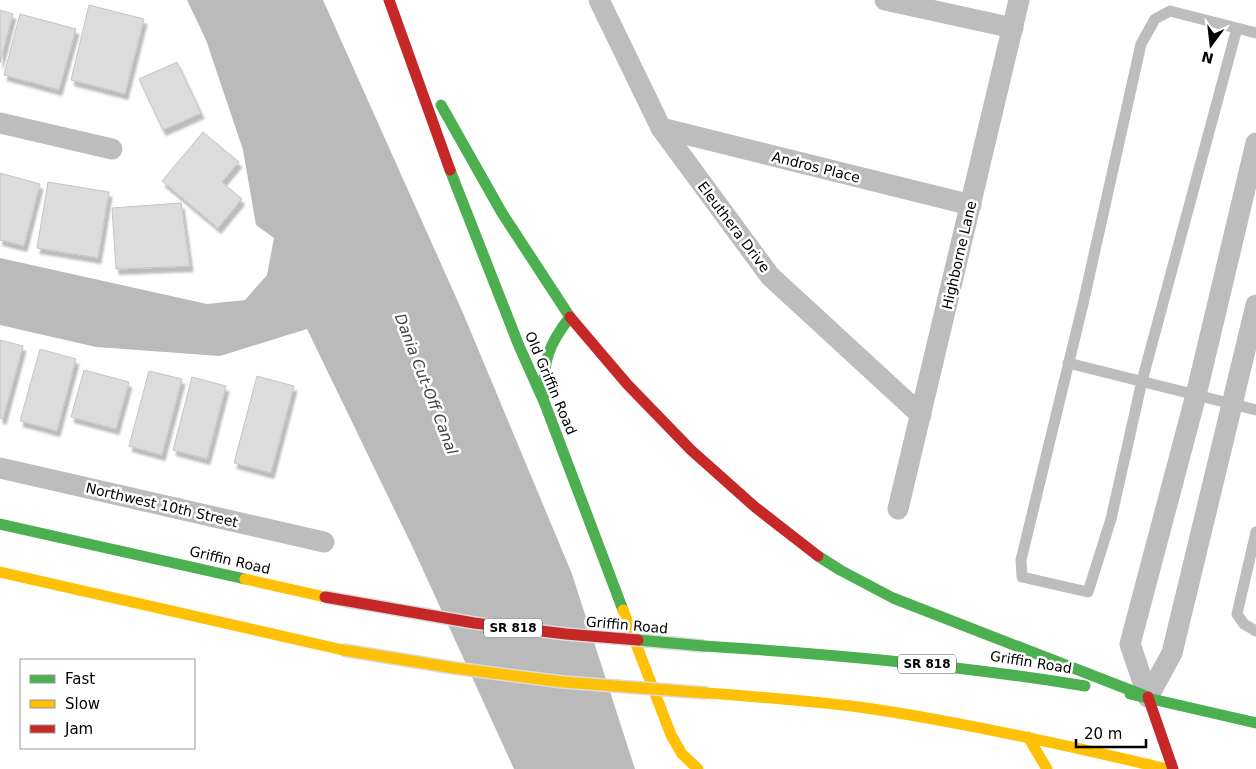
<svg xmlns="http://www.w3.org/2000/svg" width="1256" height="769" viewBox="0 0 1256 769" font-family="'DejaVu Sans',sans-serif">
<style>
.water{fill:#bababa}
.building{fill:#dcdcdc;stroke:#c4c4c4;filter:url(#shadow)}
.lines{fill:none;stroke-linecap:round;stroke-linejoin:round}
.lane{stroke:#bdbdbd;stroke-width:11}
.street{stroke:#bdbdbd;stroke-width:21}
.fast{stroke:#4caf50;stroke-width:11}
.slow{stroke:#ffc107;stroke-width:11}
.jam{stroke:#c62828;stroke-width:11}
.fast-bridge-casing{stroke:#dbdbdb;stroke-width:14;stroke-linecap:butt}
.slow-bridge-casing{stroke:#dbdbdb;stroke-width:14;stroke-linecap:butt}
.jam-bridge-casing{stroke:#dbdbdb;stroke-width:14;stroke-linecap:butt}
.fast-bridge{stroke:#4caf50;stroke-width:11}
.slow-bridge{stroke:#ffc107;stroke-width:11}
.jam-bridge{stroke:#c62828;stroke-width:11}
.labels{text-anchor:middle;stroke-width:5;stroke-linejoin:round;paint-order:stroke}
.shield{fill:#fff;stroke:#4c4c4c;stroke-width:1}
.shield-label{font-size:12px;font-weight:bold;fill:#000}
.street-label{font-size:14px;fill:#000;stroke:#fff}
.water-label{font-size:15px;font-style:italic;fill:#3e3e3e;stroke:#fff}
</style>
<defs>
<filter id="shadow"><feDropShadow dx="3" dy="5.5" stdDeviation="1" flood-color="#0004"/></filter>
</defs>
<rect width="100%" height="100%" fill="#fff"/>
<polygon class="water" points="187,0 323,0 463,313 572,574 635,769 514,769 413,548 307,329 220,356 96,347 0,325 0,258 207,304 245,300 267,275 274,238 256,225 243,150 206,40"/>
<g class="building">
<polygon points="89,5 144,19 125,94 71,80"/>
<polygon points="0,10 13,14 0,63"/>
<polygon points="20,14 76,29 59,90 4,75"/>
<polygon points="177,62 201,113 163,130 139,79"/>
<polygon points="203,132 239,162 222,182 242,199 218,228 162,181"/>
<polygon points="0,173 40,184 24,246 0,240"/>
<polygon points="48,182 109,192 98,258 37,248"/>
<polygon points="181,203 190,266 116,269 112,208"/>
<polygon points="0,340 23,346 3,419 0,418"/>
<polygon points="40,349 76,359 57,431 20,421"/>
<polygon points="84,370 129,382 116,429 71,417"/>
<polygon points="149,371 182,379 162,455 129,446"/>
<polygon points="257,376 294,386 271,473 234,463"/>
<polygon points="192,377 226,386 207,459 173,450"/>
</g>
<g class="lines">
<g class="lane">
<polyline points="1237,28 1142,381 1111,519 1088,592 1022,577 1021,560 1083,304 1141,44 1155,19 1170,11 1256,33"/>
<polyline points="1068,363 1256,410"/>
<polyline points="1256,532 1237,614 1244,624 1256,631"/>
</g>
<g class="street">
<polyline points="599,0 661,128 770,276 921,415"/>
<polyline points="885,0 1013,28"/>
<polyline points="0,123 112,149"/>
<polyline points="661,128 971,205"/>
<polyline points="0,468 324,542"/>
<polyline points="898,509 1019,0"/>
<polyline points="1148,697 1130,644 1196,395 1256,143"/>
<polyline points="1148,697 1172,653 1256,305"/>
</g>
<g class="fast">
<path d="M441 105 502 213 570 317C549 344 543 360 544 395"/>
<polyline points="450,170 519,346 545,404 623,610"/>
<polyline points="0,524 245,579"/>
<polyline points="818,556 840,570 893,598 1148,697"/>
<path d="M704 646C832 654 959 665 1085 686"/>
<polyline points="1130,694 1256,723"/>
</g>
<g class="slow">
<polyline points="0,572 343,650"/>
<polyline points="245,579 325,597"/>
<polyline points="623,610 671,735 682,754 698,769"/>
<path d="M707 693C762 697 818 701 873 709 972 724 1070 746 1167 769"/>
<polyline points="1028,737 1047,769"/>
</g>
<g class="jam">
<polyline points="389,0 450,170"/>
<polyline points="570,317 627,384 691,450 755,507 818,556"/>
<polyline points="1148,697 1173,769"/>
</g>
<g class="fast-bridge-casing">
<polyline id="fast-bridge" points="638,640 704,646"/>
</g>
<g class="slow-bridge-casing">
<polyline id="slow-bridge" points="343,650 454,668 563,682 707,693"/>
</g>
<g class="jam-bridge-casing">
<polyline id="jam-bridge" points="325,597 474,623 566,634 638,640"/>
</g>
<use href="#fast-bridge" class="fast-bridge"/>
<use href="#slow-bridge" class="slow-bridge"/>
<use href="#jam-bridge" class="jam-bridge"/>
</g>
<g class="labels">
<g class="shield">
<rect x="484" y="618.5" width="58" height="19" rx="4"/>
<rect x="898" y="654.5" width="58" height="19" rx="4"/>
</g>
<g class="shield-label">
<text x="513" y="632">SR 818</text>
<text x="927" y="668">SR 818</text>
</g>
<g class="street-label">
<text transform="translate(816 167) rotate(14)" y="5">Andros Place</text>
<text transform="translate(734 227) rotate(53)" y="5">Eleuthera Drive</text>
<text transform="translate(959 255) rotate(-77)" y="5">Highborne Lane</text>
<text transform="translate(551 383) rotate(67)" y="5">Old Griffin Road</text>
<text transform="translate(162 505) rotate(13)" y="5">Northwest 10th Street</text>
<text transform="translate(230 560) rotate(13)" y="5">Griffin Road</text>
<text transform="translate(627 625) rotate(5)" y="5">Griffin Road</text>
<text transform="translate(1031 662) rotate(9)" y="5">Griffin Road</text>
</g>
<g class="water-label">
<text transform="translate(426 384) rotate(69)" y="5">Dania Cut-Off Canal</text>
</g>
</g>
<rect x="20" y="659" width="175" height="90" fill="#ffffff" stroke="#999999"/>
<rect x="30" y="675" width="25" height="8" fill="#4caf50" stroke="#999999"/>
<text x="65" y="684" font-size="15" fill="#000000">Fast</text>
<rect x="30" y="700" width="25" height="8" fill="#ffc107" stroke="#999999"/>
<text x="65" y="709" font-size="15" fill="#000000">Slow</text>
<rect x="30" y="725" width="25" height="8" fill="#c62828" stroke="#999999"/>
<text x="65" y="734" font-size="15" fill="#000000">Jam</text>
<g transform="translate(1211 45) rotate(195)" stroke="#ffffff" stroke-width="4" paint-order="stroke">
<path d="M0-4L9 19L0 12L-9 19Z" fill="#000000"/>
<text y="-8" font-size="14" font-weight="bold" text-anchor="middle" fill="#000000">N</text>
</g>
<path d="M1076 739v8h70v-8" fill="none" stroke="#000000" stroke-width="2.5"/>
<text x="1084" y="739" font-size="15" fill="#000000" stroke="#ffffff" stroke-width="4" paint-order="stroke">20 m</text>
</svg>
